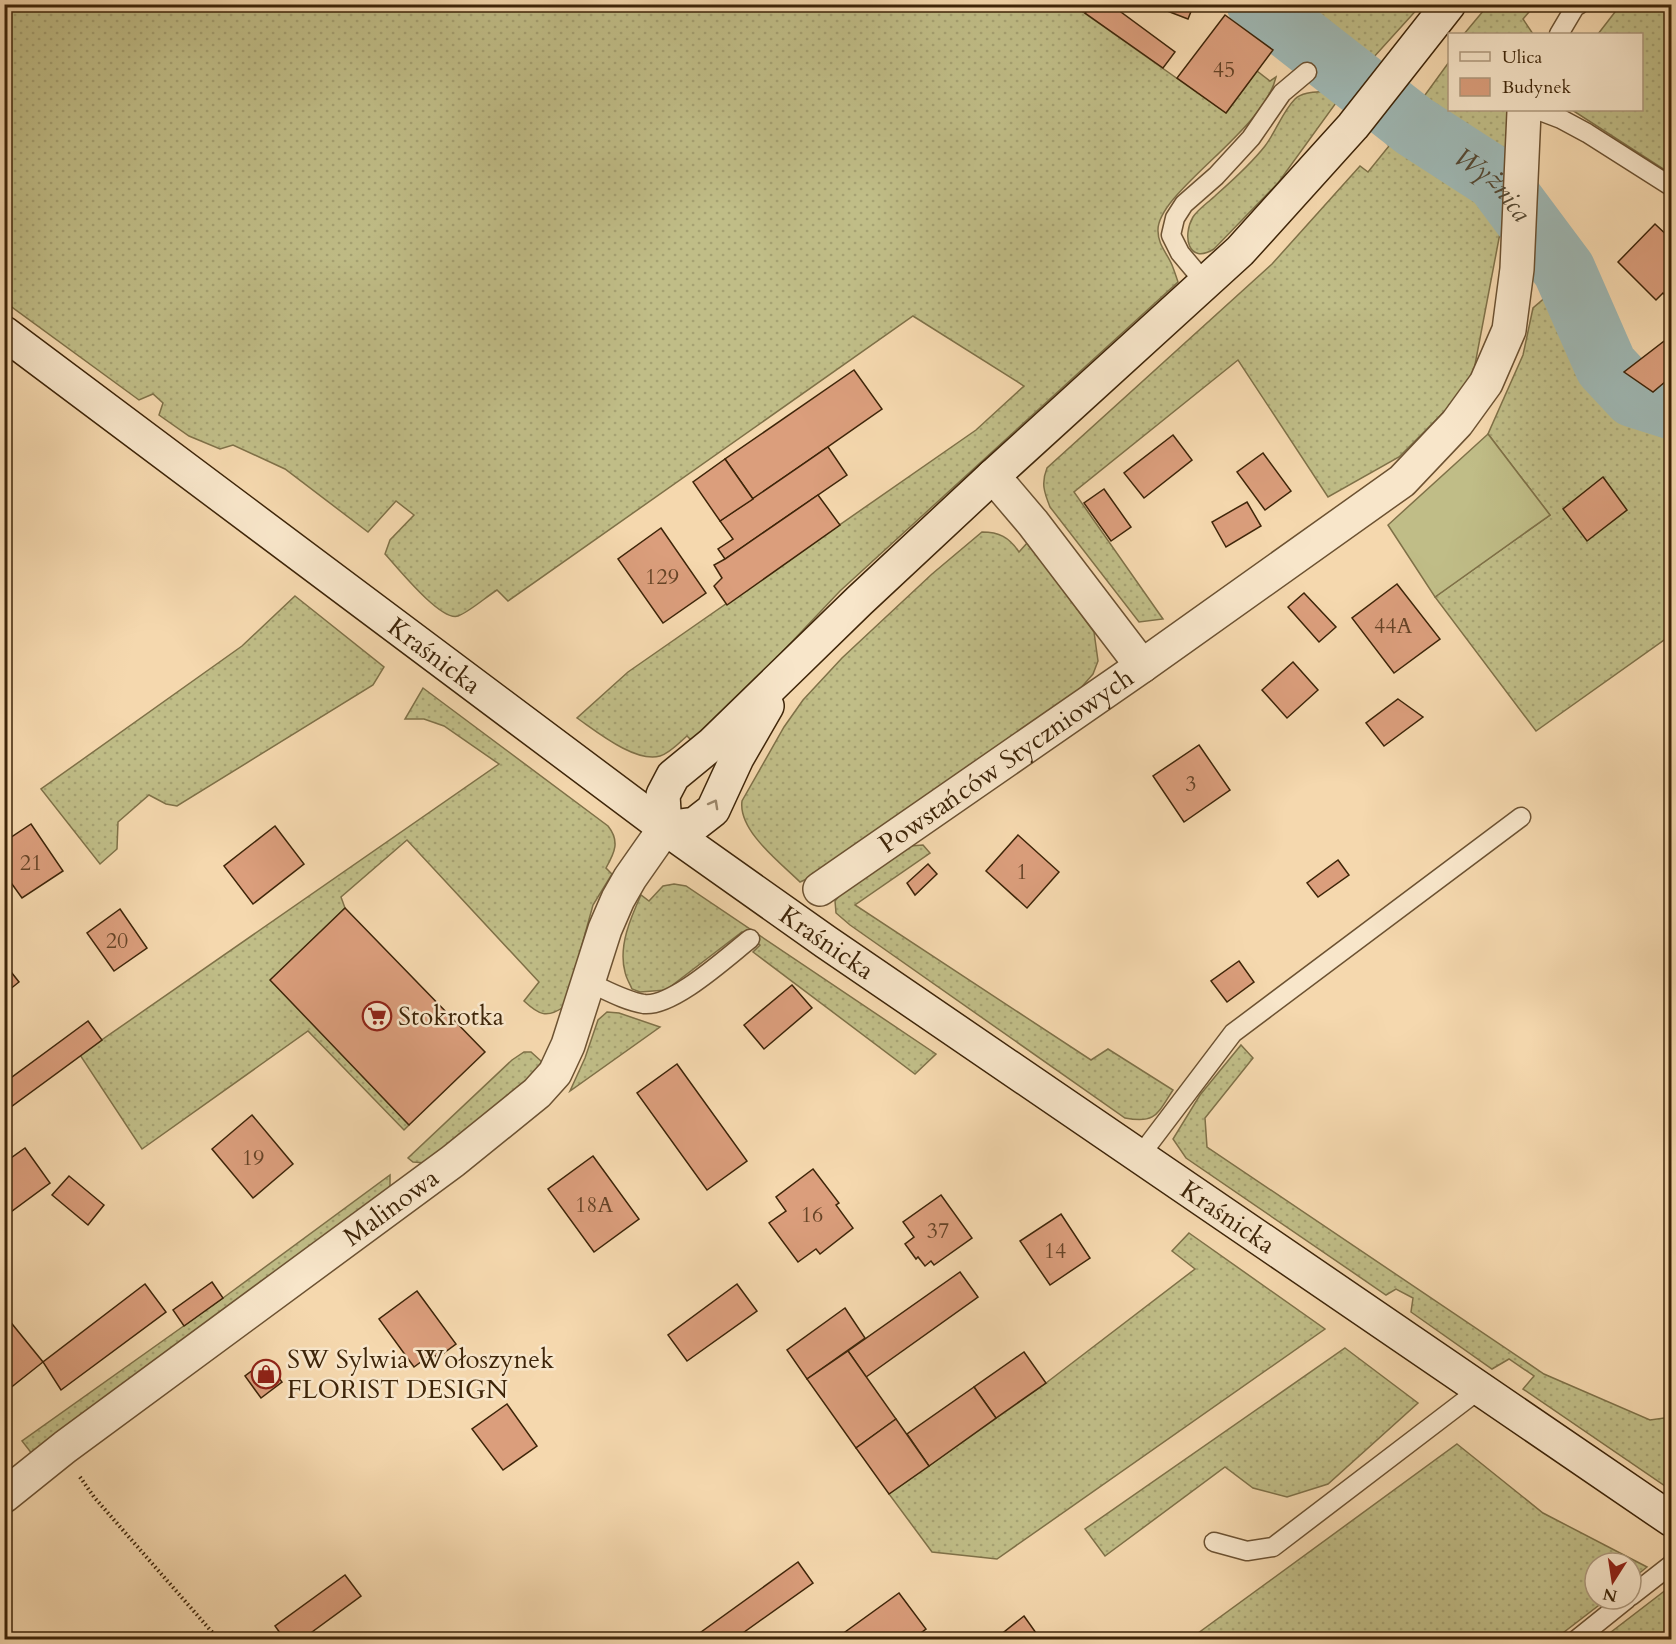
<svg xmlns="http://www.w3.org/2000/svg" width="1676" height="1644" viewBox="0 0 1676 1644" font-family="Cardo,serif">
<style>
.grass{fill:url(#grass-dots);stroke:#7f7148;stroke-width:1.5}
.garden{fill:#c0bd87;stroke:#7f7148;stroke-width:1.5}
.lines{fill:none;stroke-linecap:round;stroke-linejoin:round}
.river{stroke:#9fb8b4;stroke-width:63}
.building{fill:#db9e7c;stroke:#3e2509;stroke-width:1.5}
.lane-casing{stroke:#6c5232;stroke-width:21}
.street-casing{stroke:#6c5232;stroke-width:36}
.secondary-casing{stroke:#3e2509;stroke-width:36}
.path{stroke:#3e2509;stroke-width:4;stroke-dasharray:1.5 3;stroke-linecap:butt}
.lane{stroke:#f8e6ca;stroke-width:18}
.street{stroke:#f8e6ca;stroke-width:33}
.secondary{stroke:#f8e6ca;stroke-width:33}
.oneway{stroke:#9b866a}
.labels{text-anchor:middle;stroke-width:5;stroke-linejoin:round;paint-order:stroke}
.number-label{font-size:22px;fill:#654326}
.street-label{font-size:26px;fill:#3e2509;stroke:#f8e6ca}
.poi-label{font-size:26px;fill:#3e2509;stroke:#f8e6ca;text-anchor:start}
.water-label{font-size:27px;font-style:italic;fill:#564a34;stroke:#f8e6ca}
</style>
<defs>
<pattern id="grass-dots" width="8" height="8" patternUnits="userSpaceOnUse" patternTransform="scale(1.5)"><rect width="8" height="8" fill="#c0bd87"/><path d="M2 2h.1M6 6h.1" fill="none" stroke="#a6a273" stroke-width="1.8" stroke-linecap="round"/></pattern>
</defs>
<rect width="100%" height="100%" fill="#f5d8ae"/>
<filter id="stains"><feTurbulence type="fractalNoise" baseFrequency=".00333" numOctaves="4"/><feColorMatrix values="0 0 0 0 .2 0 0 0 0 .09 0 0 0 0 .02 0 0 0 .5 -.17"/></filter>
<radialGradient id="worn" r=".72"><stop offset=".6" stop-color="#630" stop-opacity="0"/><stop offset="1" stop-color="#630" stop-opacity=".3"/></radialGradient>
<g class="grass">
<polygon points="1295,4 1421,5 1363,69 1291,8"/>
<polygon points="1489,4 1535,5 1523,19 1533,34 1464,34"/>
<path d="M5 5H1073L1226 113 1257 71 1270 81 1276 77C1264 131 1156 193 1158 231 1158 245 1167 253 1172 265 1174 270 1176 276 1178 282L840 591 695 744 687 736C680 742 670 753 660 756 635 763 596 731 577 718L628 672 976 430 1024 386 913 316 508 601 497 590C486 597 469 612 458 616 441 622 397 567 385 554L390 540 414 515 396 501 368 532 285 469 233 445 220 449 189 436 159 415 163 403 153 394 139 400 5 302Z"/>
<polygon points="1613,5 1671,5 1671,174 1572,110 1642,110 1642,34 1598,34 1615,12"/>
<polygon points="1449,62 1450,110 1513,110 1509,176 1494,153 1417,106"/>
<path d="M1326 91 1341 96 1278 183 1214 249C1188 265 1182 236 1193 217 1198 209 1209 202 1216 195 1233 180 1251 164 1265 146 1275 133 1283 111 1295 99 1302 92 1316 92 1326 91Z"/>
<path d="M1400 125 1485 185 1504 212 1474 370 1455 401 1399 457 1328 497 1238 360 1074 492 1163 619 1139 622 1050 507C1044 492 1041 483 1047 468L1272 264 1360 166 1368 172 1389 146 1386 142Z"/>
<polygon points="1561,284 1597,372 1624,402 1671,417 1671,635 1536,731 1435,597 1550,515 1488,434 1523,355 1533,308"/>
<path d="M982 532C999 532 1009 537 1019 552L1028 542 1094 632 1098 661 1093 674 1079 690 809 878 800 882C781 863 738 831 742 801L784 727 803 700 842 658 932 574Z"/>
<polygon points="295,596 384,667 373,685 177,806 166,804 149,795 118,822 117,849 100,864 41,789 242,646"/>
<path d="M423 688 608 826C620 841 615 852 606 868L612 874 593 905 565 1006C547 1019 539 1015 524 1001L539 982 407 840 341 897 345 908 271 980 409 1125 404 1130 308 1031 142 1149 80 1055 499 764 444 726 424 719H405Z"/>
<path d="M923 845 930 853 855 905 1091 1060 1108 1049 1173 1090C1157 1114 1156 1124 1125 1118L850 925 836 913 835 901 847 886 910 846Z"/>
<path d="M674 884 686 886 936 1054 915 1074 753 952 760 945 742 932 666 990 640 992 632 989C630 984 626 978 625 972 618 946 631 917 641 895L649 901 663 886Z"/>
<polygon points="607,1012 619,1013 660,1027 570,1091 585,1058 598,1020"/>
<polygon points="1241,1045 1253,1058 1205,1118 1207,1147 1544,1374 1650,1420 1671,1417 1671,1490 1523,1389 1534,1376 1509,1359 1492,1369 1411,1312 1413,1298 1396,1289 1386,1295 1186,1158 1173,1139 1200,1095"/>
<polygon points="524,1052 531,1052 541,1061 541,1067 538,1072 426,1163 413,1162 408,1158 512,1060"/>
<polygon points="390,1175 390,1189 36,1459 22,1441 223,1298"/>
<polygon points="1189,1233 1325,1329 997,1559 932,1552 889,1494 1046,1383 1195,1269 1172,1251"/>
<polygon points="1345,1348 1418,1403 1328,1484 1287,1497 1253,1488 1225,1467 1105,1556 1085,1529"/>
<polygon points="1457,1444 1543,1513 1647,1567 1631,1580 1631,1563 1595,1563 1595,1599 1607,1599 1555,1639 1190,1639"/>
<polygon points="1671,1586 1671,1639 1602,1639"/>
</g>
<polygon class="garden" points="1488,434 1550,515 1435,597 1388,525"/>
<g class="lines">
<path class="river" id="s1" d="M1258 4 1414 126 1496 179 1564 270 1606 366 1634 396 1672 408"/>
</g>
<g class="building">
<polygon points="1093,4 1110,4 1175,52 1163,68 1085,13"/>
<polygon points="1149,4 1194,4 1188,19"/>
<polygon points="1225,15 1273,50 1226,113 1177,78"/>
<polygon points="1655,224 1672,240 1672,302 1663,293 1656,300 1618,262"/>
<polygon points="1672,335 1672,376 1653,392 1624,372"/>
<polygon points="854,370 882,409 753,499 725,459"/>
<polygon points="1173,435 1192,460 1144,498 1124,473"/>
<polygon points="828,447 847,475 725,559 718,549 733,539 720,521"/>
<polygon points="1263,453 1291,491 1265,510 1237,472"/>
<polygon points="725,459 753,499 720,521 693,482"/>
<polygon points="1603,477 1627,510 1587,541 1563,509"/>
<polygon points="1104,489 1131,527 1111,541 1084,503"/>
<polygon points="818,495 840,525 727,605 714,586 722,578 714,565 725,559"/>
<polygon points="1247,502 1261,526 1226,547 1212,522"/>
<polygon points="661,528 706,593 663,623 618,559"/>
<polygon points="1397,584 1440,639 1394,673 1352,618"/>
<polygon points="1304,593 1336,627 1319,642 1288,607"/>
<polygon points="1293,662 1318,690 1287,718 1262,690"/>
<polygon points="1398,699 1423,717 1384,746 1366,723"/>
<polygon points="1199,745 1230,790 1184,822 1153,776"/>
<polygon points="31,824 63,871 22,898 4,873 4,842"/>
<polygon points="275,826 304,864 253,904 224,866"/>
<polygon points="1018,835 1059,872 1027,908 986,871"/>
<polygon points="1338,860 1349,875 1318,897 1307,883"/>
<polygon points="928,864 937,874 915,895 907,883"/>
<polygon points="345,908 485,1052 409,1125 270,980"/>
<polygon points="120,909 147,948 114,971 87,933"/>
<polygon points="1239,961 1254,982 1227,1002 1211,981"/>
<polygon points="4,963 19,982 4,994"/>
<polygon points="792,985 812,1008 764,1049 744,1025"/>
<polygon points="88,1021 102,1040 4,1112 4,1083"/>
<polygon points="677,1064 747,1161 707,1190 637,1093"/>
<polygon points="252,1115 293,1164 253,1198 212,1149"/>
<polygon points="25,1148 50,1183 4,1217 4,1163"/>
<polygon points="593,1156 639,1219 594,1252 548,1189"/>
<polygon points="813,1169 839,1203 836,1205 853,1228 820,1254 816,1249 798,1262 769,1223 786,1211 776,1197"/>
<polygon points="69,1176 104,1205 88,1225 52,1195"/>
<polygon points="941,1195 972,1238 934,1265 931,1261 925,1266 918,1257 916,1259 905,1244 914,1237 903,1222"/>
<polygon points="1061,1214 1090,1258 1050,1285 1020,1241"/>
<polygon points="960,1272 978,1297 866,1377 848,1351"/>
<polygon points="212,1282 223,1298 184,1326 173,1310"/>
<polygon points="145,1284 166,1312 61,1390 43,1362"/>
<polygon points="737,1284 757,1311 687,1361 668,1335"/>
<polygon points="417,1291 456,1344 437,1358 433,1353 414,1367 379,1319"/>
<polygon points="845,1308 865,1338 807,1379 787,1350"/>
<polygon points="4,1314 43,1362 4,1393"/>
<polygon points="848,1351 896,1419 856,1448 807,1379"/>
<polygon points="1024,1352 1046,1383 996,1418 974,1387"/>
<polygon points="266,1360 282,1382 261,1398 245,1376"/>
<polygon points="974,1387 996,1418 929,1466 907,1434"/>
<polygon points="507,1404 537,1446 503,1470 472,1429"/>
<polygon points="896,1419 929,1466 889,1494 856,1448"/>
<polygon points="798,1562 813,1583 733,1640 690,1640"/>
<polygon points="345,1575 361,1596 301,1640 285,1640 275,1626"/>
<polygon points="899,1593 926,1629 911,1640 834,1640"/>
<polygon points="1024,1616 1041,1640 994,1640"/>
</g>
<g class="lines">
<g class="lane-casing">
<g id="lane">
<polyline points="1559,34 1575,7 1580,4"/>
<polyline points="1525,110 1524,112 1540,111 1561,119 1587,133 1672,187"/>
<polyline points="1206,284 1180,253 1171,235 1175,218 1184,204 1216,176 1251,138 1282,93 1307,72"/>
<path d="M588 982C606 990 625 1001 644 1004 673 1007 727 957 750 939"/>
<polyline points="1139,1157 1233,1033 1521,817"/>
<polyline points="1214,1542 1247,1551 1273,1547 1480,1389"/>
<polyline points="1631,1596 1672,1564"/>
<polyline points="1576,1640 1627,1599"/>
</g>
</g>
<g class="street-casing">
<g id="street">
<polyline points="993,476 1033,523 1142,666"/>
<path id="s2" d="M820 889 1142 666 1402 481 1457 423 1486 383 1509 330 1517 269 1524 112"/>
<path id="s3" d="M4 1496 65 1447 453 1161 537 1093 555 1073 568 1045 605 929 618 899 630 878 665 828"/>
</g>
</g>
<g class="secondary-casing">
<g id="secondary">
<path id="s4" d="M4 333 665 828 826 942 1672 1520"/>
<polyline points="665,828 663,795 673,776 712,744 859,601 993,476 1240,251 1353,126 1449,4"/>
<polyline points="665,828 695,824 713,810 737,758 767,706"/>
</g>
</g>
<polyline class="path" points="80,1477 94,1497 219,1640"/>
<use href="#lane" class="lane"/>
<use href="#street" class="street"/>
<use href="#secondary" class="secondary"/>
</g>
<defs><path id="oneway-chevron" d="M-2-3.5L2.5 0L-2 3.5" fill="none" stroke-width="1.6" stroke-linecap="round" stroke-linejoin="round" transform="scale(1.5)"/></defs>
<use class="oneway" href="#oneway-chevron" transform="translate(714 804) rotate(-61)"/>
<defs>
<g id="supermarket-ring" transform="scale(1.5)"><circle r="9.5" fill="#f8e6ca" stroke="#8f2418" stroke-width="1.5"/><path d="M-6-5.5h2.5l.6 2H6L4.5 2H-2.5L-4.4-4H-6ZM-1.5 3.2a1.3 1.3 0 1 0 .1 0ZM3 3.2a1.3 1.3 0 1 0 .1 0Z" fill="#8f2418"/></g>
<g id="shop-ring" transform="scale(1.5)"><circle r="9.5" fill="#f8e6ca" stroke="#8f2418" stroke-width="1.5"/><path d="M-5-2.5h2.3a2.7 3.5 0 0 1 5.4 0H5L5.5 6h-11ZM-1.5-2.5h3a1.5 2.3 0 0 0-3 0Z" fill="#8f2418"/></g>
</defs>
<g fill-rule="evenodd">
<use href="#supermarket-ring" x="377" y="1016"/>
<use href="#shop-ring" x="266" y="1374"/>
</g>
<g class="labels">
<g class="number-label">
<text x="1224" y="77">45</text>
<text x="662" y="584">129</text>
<text x="1393" y="633">44A</text>
<text x="1191" y="791">3</text>
<text x="31" y="870">21</text>
<text x="1022" y="879">1</text>
<text x="117" y="948">20</text>
<text x="253" y="1165">19</text>
<text x="594" y="1212">18A</text>
<text x="812" y="1222">16</text>
<text x="938" y="1238">37</text>
<text x="1055" y="1258">14</text>
</g>
<g class="street-label">
<text dy="9" stroke="none"><textPath href="#s4" startOffset="538">Kraśnicka</textPath></text>
<text dy="9" stroke="none"><textPath href="#s2" startOffset="226">Powstańców Styczniowych</textPath></text>
<text dy="9" stroke="none"><textPath href="#s4" startOffset="1024">Kraśnicka</textPath></text>
<text dy="9" stroke="none"><textPath href="#s3" startOffset="483">Malinowa</textPath></text>
<text dy="9" stroke="none"><textPath href="#s4" startOffset="1510">Kraśnicka</textPath></text>
</g>
<g class="poi-label">
<text x="398" y="1025">Stokrotka</text>
<text x="287" y="1368">SW Sylwia Wołoszynek<tspan x="287" dy="30">FLORIST DESIGN</tspan></text>
</g>
<g class="water-label">
<text dy="9" stroke="none"><textPath href="#s1" startOffset="297">Wyżnica</textPath></text>
</g>
</g>
<rect width="1676" height="1644" fill="none" stroke="#f5d8ae" stroke-width="24"/>
<rect x="6" y="6" width="1664" height="1632" fill="none" stroke="#3e2509" stroke-width="3"/>
<rect x="12" y="12" width="1652" height="1620" fill="none" stroke="#3e2509" stroke-width="1.5"/>
<rect x="1448" y="33" width="195" height="78" fill="#f8e6ca" stroke="#ae997d" stroke-width="1.5"/>
<rect x="1460" y="52" width="30" height="9" fill="#f8e6ca" stroke="#ae997d" stroke-width="1.5"/>
<text x="1502" y="63" font-size="18" fill="#3e2509">Ulica</text>
<rect x="1460" y="78" width="30" height="18" fill="#db9e7c" stroke="#ae997d" stroke-width="1.5"/>
<text x="1502" y="93" font-size="18" fill="#3e2509">Budynek</text>
<g transform="translate(1613 1581) rotate(192)"><circle r="28" fill="#f8e6ca" stroke="#ae997d" stroke-width="1.5"/>
<path d="M0-4.5L10 22L0 15L-10 22Z" fill="#8f2418"/>
<text y="-9" font-size="16" font-weight="bold" text-anchor="middle" fill="#3e2509">N</text>
</g>
<rect width="100%" height="100%" filter="url(#stains)"/>
<rect width="100%" height="100%" fill="url(#worn)"/>
</svg>
